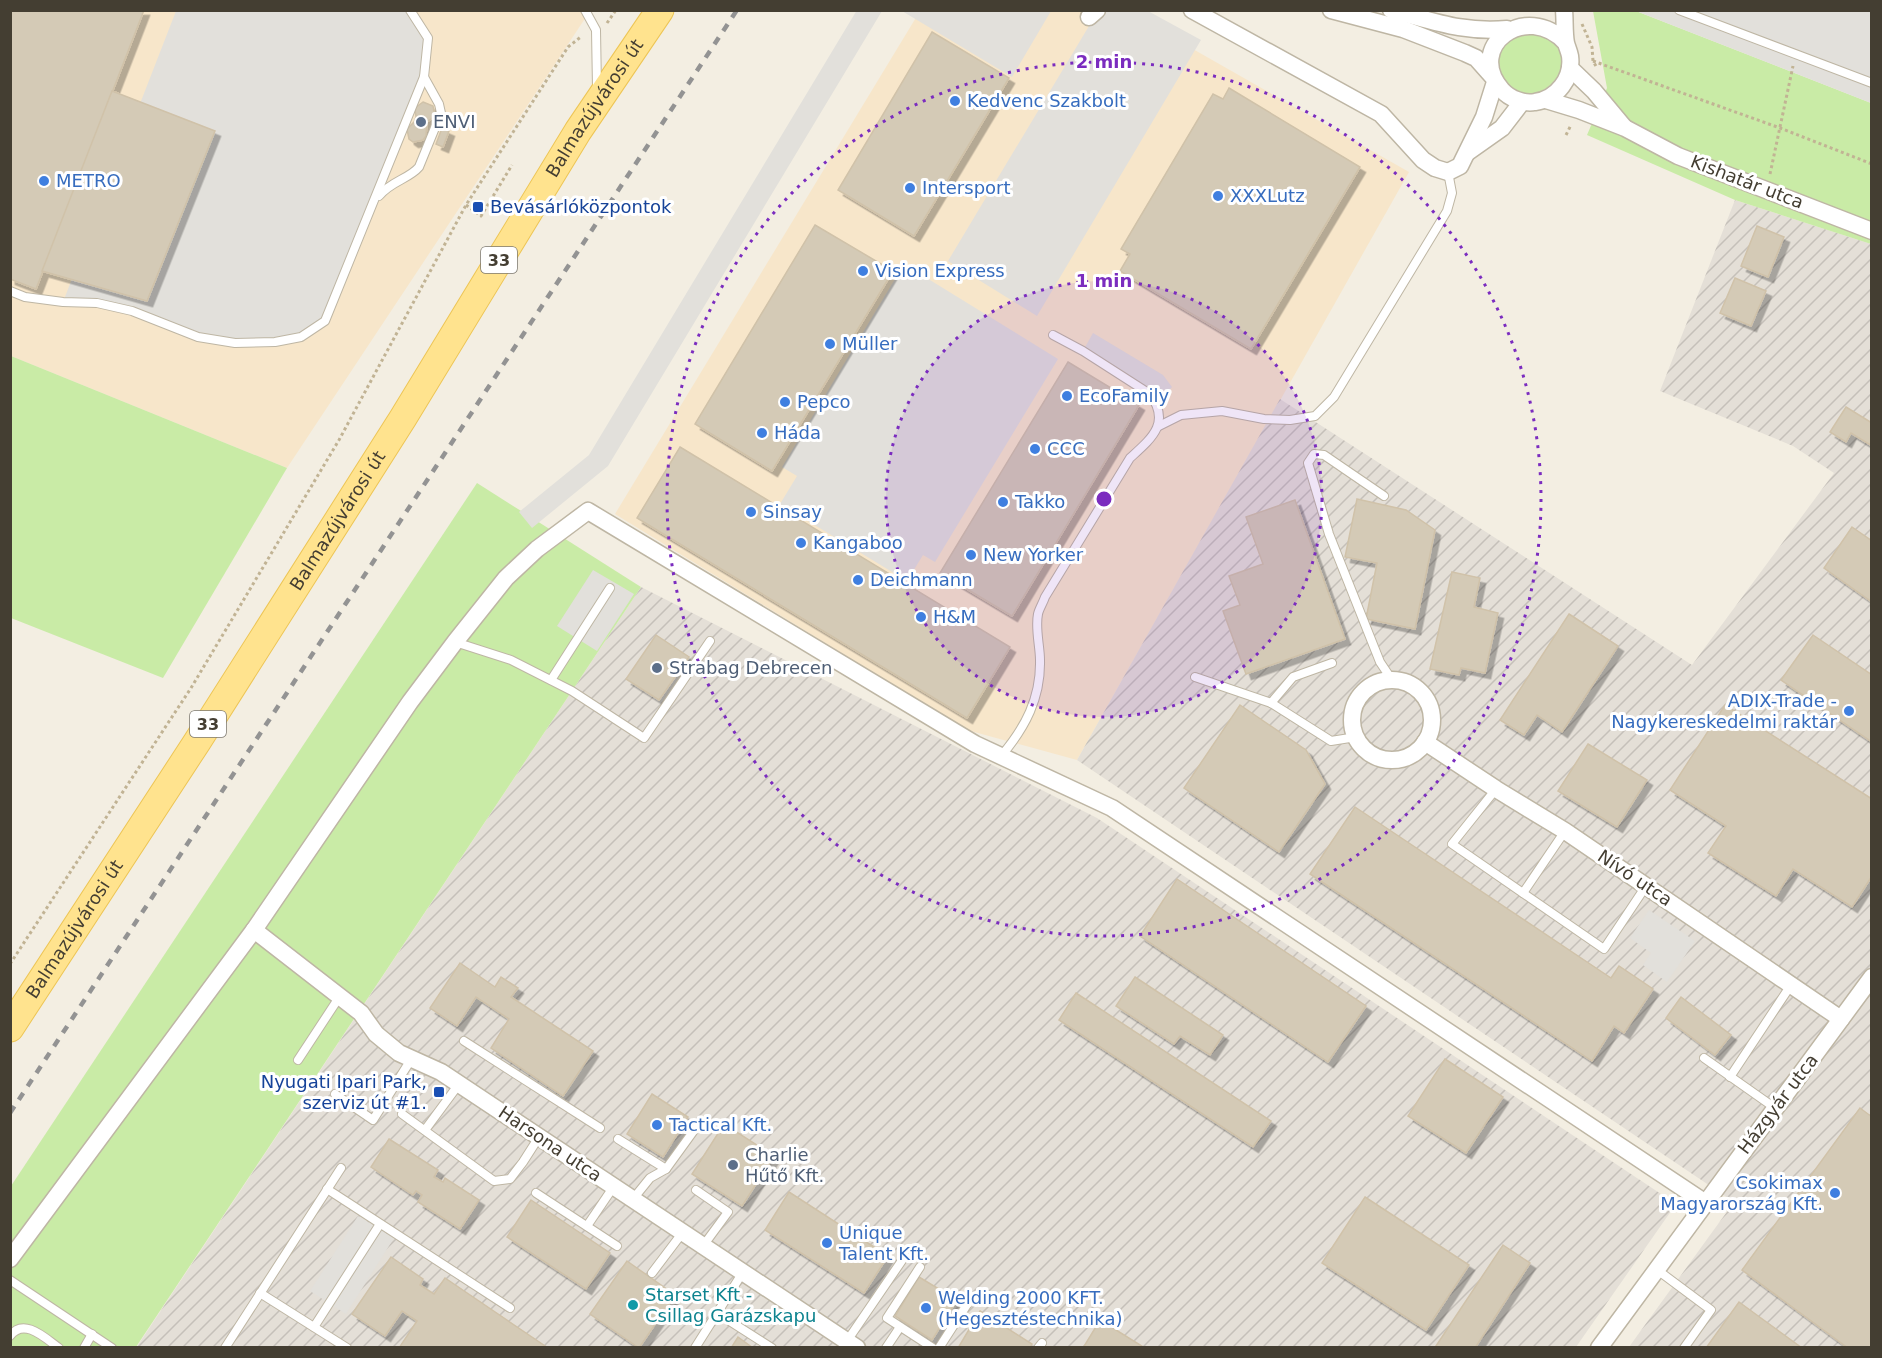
<svg xmlns="http://www.w3.org/2000/svg" width="1882" height="1358" viewBox="0 0 1882 1358" font-family="'DejaVu Sans',sans-serif">
<style>
.commercial{fill:#f7e6ca}
.industrial{fill:url(#industrial-furrows)}
.green{fill:#c9eba6}
.parking{fill:#e2e0db}
.building{fill:#d4cab6;stroke:#d0c2a9;stroke-width:1.5;filter:url(#shadow)}
.lines{fill:none;stroke-linecap:round;stroke-linejoin:round}
.service-casing{stroke:#beb6a4;stroke-width:10}
.minor-casing{stroke:#beb6a4;stroke-width:19}
.primary-casing{stroke:#edc555;stroke-width:29}
.path{stroke:#c1b394;stroke-width:3;stroke-dasharray:3 3;stroke-linecap:butt}
.service{stroke:#fff;stroke-width:8}
.minor{stroke:#fff;stroke-width:16}
.primary{stroke:#ffe38e;stroke-width:27}
.rail{stroke:#939393;stroke-width:4.5;stroke-dasharray:8 8;stroke-linecap:butt}
.ring{fill:none;stroke:#7b2cbf;stroke-width:3;stroke-dasharray:3 6}
.shop-dot{fill:#3f7fe0;stroke:#fff;stroke-width:2}
.service-dot{fill:#5c6f8a;stroke:#fff;stroke-width:2}
.transit-dot{fill:#1a4fb4;stroke:#fff;stroke-width:2}
.culture-dot{fill:#0f9aa8;stroke:#fff;stroke-width:2}
.labels{text-anchor:middle;stroke-width:6;stroke-linejoin:round;paint-order:stroke}
.shield{fill:#fff;stroke:#7c7870;stroke-width:1.5}
.shield-label{font-size:16px;font-weight:bold;fill:#443e32}
.shop-label{font-size:18px;fill:#366cbe;stroke:#fff;text-anchor:start}
.street-label{font-size:18px;fill:#443e32;stroke:#fff}
.service-label{font-size:18px;fill:#4e5e75;stroke:#fff;text-anchor:start}
.transit-label{font-size:18px;fill:#164399;stroke:#fff;text-anchor:start}
.culture-label{font-size:18px;fill:#0d838f;stroke:#fff;text-anchor:start}
.centre{fill:#7b2cbf;stroke:#fff;stroke-width:3}
.ring-label{font-size:18px;text-anchor:middle;font-weight:bold;fill:#7b2cbf;stroke:#fff;stroke-width:6;stroke-linejoin:round;paint-order:stroke}
</style>
<defs>
<pattern id="industrial-furrows" width="10" height="10" patternUnits="userSpaceOnUse" patternTransform="scale(1.5)"><rect width="10" height="10" fill="#e4dfd7"/><path d="M-1 1l2-2M0 10L10 0M9 11l2-2" fill="none" stroke="#c5c0b9"/></pattern>
<filter id="shadow"><feDropShadow dx="5.5" dy="5.5" stdDeviation="0" flood-color="#0004"/></filter>
</defs>
<rect width="100%" height="100%" fill="#f3eee2"/>
<g class="commercial">
<polygon points="10,11 590,11 287,468 11,356"/>
<polygon points="920,11 1126,11 1409,172 1077,760 967,730 615,514"/>
</g>
<g class="industrial">
<polygon points="1735,200 1871,244 1871,1347 1629,1347 1734,1202 1077,760 1280,399 1692,665 1834,473 1793,446 1660,391"/>
<polygon points="641,587 1097,818 1676,1204 1576,1347 136,1348"/>
</g>
<g class="green">
<polygon points="1593,11 1636,11 1871,103 1871,244 1735,200 1587,135 1607,88"/>
<path d="M1530 29C1537 33 1549 37 1555 42 1581 70 1532 116 1506 83 1493 67 1497 57 1505 40Z"/>
<polygon points="11,356 287,468 163,678 11,618"/>
<polygon points="477,483 641,587 136,1347 11,1348 11,1186"/>
</g>
<g class="parking">
<polygon points="857,10 882,11 608,466 532,528 519,512 589,455"/>
<polygon points="176,11 410,11 428,38 424,77 325,321 301,337 275,342 198,337 132,311 63,302"/>
<polygon points="902,11 1051,10 1051,11 1012,77"/>
<polygon points="1106,11 1148,11 1201,40 1037,316 948,261 1089,26 1097,16"/>
<polygon points="1636,11 1871,11 1871,103"/>
<polygon points="904,264 1058,359 935,562 923,555 907,581 780,504 797,476 782,467"/>
<polygon points="1093,333 1163,375 1172,387 1157,403 1083,351"/>
<polygon points="593,570 634,594 597,651 557,626"/>
<polygon points="1649,910 1695,941 1667,982 1643,965 1651,953 1630,938"/>
<polygon points="358,1216 394,1238 346,1314 310,1291"/>
</g>
<g class="building">
<polygon points="10,10 144,10 36,289 10,279"/>
<polygon points="932,32 1009,78 914,236 838,190"/>
<polygon points="1229,88 1360,167 1251,349 1120,271 1130,254 1121,249 1213,94 1223,99"/>
<polygon points="112,91 215,131 147,301 42,271"/>
<polygon points="423,102 433,106 435,116 427,122 426,136 423,140 413,142 409,139 407,129 414,122 416,117 415,108"/>
<polygon points="442,128 449,131 443,147 436,144"/>
<polygon points="815,225 893,271 772,471 695,424"/>
<polygon points="1757,226 1784,237 1768,277 1741,266"/>
<polygon points="1735,278 1766,291 1751,326 1720,313"/>
<polygon points="1068,362 1139,405 1012,616 940,573"/>
<polygon points="1846,407 1872,423 1872,446 1851,433 1846,442 1830,432"/>
<polygon points="680,447 1010,647 967,718 637,518"/>
<polygon points="1357,499 1406,510 1435,530 1415,629 1366,619 1377,563 1345,557"/>
<polygon points="1295,500 1345,639 1246,674 1223,611 1240,605 1229,576 1263,564 1246,517"/>
<polygon points="1852,527 1872,541 1872,602 1824,568"/>
<polygon points="1452,572 1480,578 1474,607 1498,613 1485,673 1461,668 1459,675 1430,669"/>
<polygon points="1569,614 1618,646 1562,732 1537,715 1524,735 1500,720"/>
<polygon points="656,635 689,657 659,700 626,679"/>
<polygon points="1813,635 1872,675 1872,742 1781,680"/>
<polygon points="1240,705 1306,750 1325,784 1279,852 1184,788"/>
<polygon points="1725,705 1872,799 1872,876 1852,907 1793,869 1776,896 1708,853 1726,826 1670,790"/>
<polygon points="1588,744 1647,780 1617,827 1558,791"/>
<polygon points="1355,807 1611,978 1619,966 1653,989 1624,1033 1614,1026 1592,1061 1310,874"/>
<polygon points="1177,879 1366,1006 1328,1062 1140,936"/>
<polygon points="460,963 495,987 501,977 518,988 511,997 593,1051 563,1096 491,1048 509,1019 476,997 457,1026 430,1008"/>
<polygon points="1135,977 1223,1035 1210,1055 1180,1036 1174,1044 1116,1006"/>
<polygon points="1076,993 1271,1121 1253,1147 1059,1020"/>
<polygon points="1681,997 1731,1035 1715,1055 1666,1018"/>
<polygon points="1445,1059 1503,1097 1466,1153 1408,1116"/>
<polygon points="652,1094 688,1117 663,1157 627,1134"/>
<polygon points="1860,1108 1872,1117 1872,1348 1848,1348 1742,1270"/>
<polygon points="724,1124 774,1156 742,1206 692,1174"/>
<polygon points="389,1139 438,1170 434,1177 443,1182 445,1178 479,1200 460,1229 418,1202 422,1195 416,1191 413,1195 371,1167"/>
<polygon points="789,1192 888,1256 864,1293 765,1230"/>
<polygon points="1365,1197 1469,1265 1426,1330 1322,1263"/>
<polygon points="531,1200 610,1253 586,1289 507,1237"/>
<polygon points="1503,1245 1530,1263 1475,1348 1438,1348 1436,1346"/>
<polygon points="391,1257 423,1279 420,1285 434,1294 445,1278 548,1348 399,1348 417,1321 402,1311 385,1336 352,1314"/>
<polygon points="627,1261 675,1295 639,1348 590,1314"/>
<polygon points="919,1277 957,1300 932,1340 895,1316"/>
<polygon points="1739,1302 1802,1348 1706,1348"/>
<polygon points="980,1311 1032,1344 1030,1348 958,1348"/>
<polygon points="1100,1320 1145,1348 1083,1348"/>
<polygon points="738,1337 753,1348 731,1348"/>
</g>
<g class="lines">
<g class="service-casing">
<g id="service">
<polyline points="585,10 596,30 597,88"/>
<polyline points="1679,10 1872,83"/>
<path d="M379 196C391 181 409 179 419 167L441 113 439 104 424 77"/>
<polyline points="10,291 25,297 63,302 97,303 132,311 198,337 235,343 275,342 301,337 325,321 424,77 428,38 410,10"/>
<polyline points="1159,426 1181,415 1222,411 1264,419 1290,420 1315,416 1334,397 1447,211 1452,193 1448,172"/>
<polyline points="1384,496 1324,455 1314,454 1308,463 1329,534 1380,662 1392,680"/>
<polyline points="455,642 511,660 572,691 644,738 710,641"/>
<polyline points="1195,677 1271,703 1331,741 1356,737"/>
<polyline points="551,680 610,588"/>
<polyline points="1271,703 1293,677 1332,663"/>
<path d="M1001 756C1025 728 1041 698 1040 660 1040 646 1035 629 1038 614 1039 609 1043 603 1045 597L1130 458C1152 438 1171 423 1150 394L1083 351 1053 335"/>
<polyline points="1496,789 1452,844 1604,949 1646,886"/>
<polyline points="1523,893 1565,831"/>
<polyline points="464,1041 600,1128"/>
<polyline points="1704,1058 1775,1108"/>
<polyline points="298,1060 340,996"/>
<polyline points="1730,1077 1791,985"/>
<polyline points="335,1094 373,1120 412,1058"/>
<polyline points="402,1114 494,1181 510,1179 523,1162 539,1137"/>
<polyline points="425,1130 459,1084"/>
<polyline points="618,1139 666,1169"/>
<polyline points="327,1189 510,1308"/>
<polyline points="696,1190 728,1212 703,1246"/>
<polyline points="536,1193 617,1246"/>
<polyline points="633,1199 650,1178 666,1169 695,1129"/>
<polyline points="587,1226 614,1186"/>
<polyline points="920,1267 887,1318 933,1348"/>
<polyline points="1656,1269 1711,1310 1684,1348"/>
<polyline points="652,1273 683,1232"/>
<polyline points="10,1280 112,1348"/>
<polyline points="260,1293 347,1348"/>
<polyline points="717,1313 772,1348"/>
<polyline points="314,1327 380,1224"/>
<path d="M10 1336C24 1317 45 1338 59 1348"/>
<polyline points="847,1341 905,1256"/>
<polyline points="84,1348 92,1334"/>
<polyline points="225,1348 341,1168"/>
<polyline points="695,1348 743,1272"/>
<polyline points="886,1348 900,1327"/>
<polyline points="939,1348 968,1303"/>
<polyline points="1038,1348 1042,1343"/>
</g>
</g>
<g class="minor-casing">
<g id="minor">
<polyline points="1192,10 1381,114 1423,160 1435,168 1448,172 1460,166 1484,117 1495,82"/>
<polyline points="1331,10 1403,29 1465,53 1476,58 1492,76"/>
<path d="M1391 10C1434 21 1462 33 1507 29"/>
<path d="M1564 10C1565 21 1564 33 1566 43 1567 47 1569 51 1570 56 1573 78 1557 99 1535 102 1524 104 1510 99 1502 90 1464 47 1526 0 1566 43"/>
<polyline points="1089,17 1097,10"/>
<polyline points="1570,68 1594,91 1624,127"/>
<polyline points="1546,100 1579,110 1625,128 1678,156 1872,231"/>
<polyline points="1468,152 1502,128 1522,102"/>
<circle cx="1392" cy="720" r="40"/>
<polyline points="1425,742 1496,789 1565,831 1841,1019"/>
<polyline points="254,930 361,1013 376,1034 399,1053 441,1072 857,1348"/>
<polyline points="10,1259 254,930 410,702 455,642 506,578 537,549 588,511 975,744 1112,808 1704,1202"/>
<polyline points="1599,1348 1872,977"/>
</g>
</g>
<g class="primary-casing">
<g id="primary">
<path id="s1" d="M10 1028 197 742 403 418 578 131 660 10"/>
</g>
</g>
<g class="path">
<polyline points="607,23 616,10"/>
<polyline points="1582,24 1592,47 1593,61 1597,68"/>
<polyline points="1593,61 1780,128 1872,164"/>
<polyline points="1566,135 1571,125"/>
<polyline points="1770,174 1793,66"/>
<polyline points="466,205 481,216 512,165"/>
<polyline points="10,964 191,688 339,440 466,205 568,47 582,36"/>
</g>
<use href="#service" class="service"/>
<use href="#minor" class="minor"/>
<use href="#primary" class="primary"/>
<polyline class="rail" points="10,1113 737,10"/>
</g>
<circle cx="1104" cy="499" r="218" fill="#7b2cbf" fill-opacity=".12"/>
<g class="ring">
<circle cx="1104" cy="499" r="218"/>
<circle cx="1104" cy="499" r="437"/>
</g>
<g class="shop-dot">
<circle cx="955" cy="101" r="6"/>
<circle cx="44" cy="181" r="6"/>
<circle cx="910" cy="188" r="6"/>
<circle cx="1218" cy="196" r="6"/>
<circle cx="863" cy="271" r="6"/>
<circle cx="830" cy="344" r="6"/>
<circle cx="1067" cy="396" r="6"/>
<circle cx="785" cy="402" r="6"/>
<circle cx="762" cy="433" r="6"/>
<circle cx="1035" cy="449" r="6"/>
<circle cx="1003" cy="502" r="6"/>
<circle cx="751" cy="512" r="6"/>
<circle cx="801" cy="543" r="6"/>
<circle cx="971" cy="555" r="6"/>
<circle cx="858" cy="580" r="6"/>
<circle cx="921" cy="617" r="6"/>
<circle cx="1849" cy="711" r="6"/>
<circle cx="657" cy="1125" r="6"/>
<circle cx="1835" cy="1193" r="6"/>
<circle cx="827" cy="1243" r="6"/>
<circle cx="926" cy="1308" r="6"/>
</g>
<g class="service-dot">
<circle cx="421" cy="122" r="6"/>
<circle cx="657" cy="668" r="6"/>
<circle cx="733" cy="1165" r="6"/>
</g>
<g class="transit-dot">
<rect x="472" y="201" width="12" height="12" rx="3"/>
<rect x="433" y="1086" width="12" height="12" rx="3"/>
</g>
<circle class="culture-dot" cx="633" cy="1305" r="6"/>
<g class="labels">
<g class="shield">
<rect x="481" y="247" width="36" height="26" rx="4.5"/>
<rect x="190" y="711" width="36" height="26" rx="4.5"/>
</g>
<g class="shield-label">
<text x="499" y="266">33</text>
<text x="208" y="730">33</text>
</g>
<g class="shop-label">
<text x="967" y="107">Kedvenc Szakbolt</text>
<text x="56" y="187">METRO</text>
<text x="922" y="194">Intersport</text>
<text x="1230" y="202">XXXLutz</text>
<text x="875" y="277">Vision Express</text>
<text x="842" y="350">Müller</text>
<text x="1079" y="402">EcoFamily</text>
<text x="797" y="408">Pepco</text>
<text x="774" y="439">Háda</text>
<text x="1047" y="455">CCC</text>
<text x="1015" y="508">Takko</text>
<text x="763" y="518">Sinsay</text>
<text x="813" y="549">Kangaboo</text>
<text x="983" y="561">New Yorker</text>
<text x="870" y="586">Deichmann</text>
<text x="933" y="623">H&amp;M</text>
<text x="1837" y="707" text-anchor="end">ADIX-Trade -<tspan x="1837" dy="21">Nagykereskedelmi raktár</tspan></text>
<text x="669" y="1131">Tactical Kft.</text>
<text x="1823" y="1189" text-anchor="end">Csokimax<tspan x="1823" dy="21">Magyarország Kft.</tspan></text>
<text x="839" y="1239">Unique<tspan x="839" dy="21">Talent Kft.</tspan></text>
<text x="938" y="1304">Welding 2000 KFT.<tspan x="938" dy="21">(Hegesztéstechnika)</tspan></text>
</g>
<g class="street-label">
<text dy="6" stroke="none"><textPath href="#s1" startOffset="1090">Balmazújvárosi út</textPath></text>
<text transform="translate(1747 182) rotate(21)" y="6">Kishatár utca</text>
<text dy="6" stroke="none"><textPath href="#s1" startOffset="604">Balmazújvárosi út</textPath></text>
<text transform="translate(1635 878) rotate(34)" y="6">Nívó utca</text>
<text dy="6" stroke="none"><textPath href="#s1" startOffset="118">Balmazújvárosi út</textPath></text>
<text transform="translate(1778 1104) rotate(-53)" y="6">Házgyár utca</text>
<text transform="translate(550 1144) rotate(34)" y="6">Harsona utca</text>
</g>
<g class="service-label">
<text x="433" y="128">ENVI</text>
<text x="669" y="674">Strabag Debrecen</text>
<text x="745" y="1161">Charlie<tspan x="745" dy="21">Hűtő Kft.</tspan></text>
</g>
<g class="transit-label">
<text x="490" y="213">Bevásárlóközpontok</text>
<text x="427" y="1088" text-anchor="end">Nyugati Ipari Park,<tspan x="427" dy="21">szerviz út #1.</tspan></text>
</g>
<g class="culture-label">
<text x="645" y="1301">Starset Kft -<tspan x="645" dy="21">Csillag Garázskapu</tspan></text>
</g>
</g>
<circle cx="1104" cy="499" r="9" class="centre"/>
<g class="ring-label">
<text x="1104" y="68">2 min</text>
<text x="1104" y="287">1 min</text>
</g>
<rect width="1882" height="1358" fill="none" stroke="#443e32" stroke-width="24"/>
</svg>
